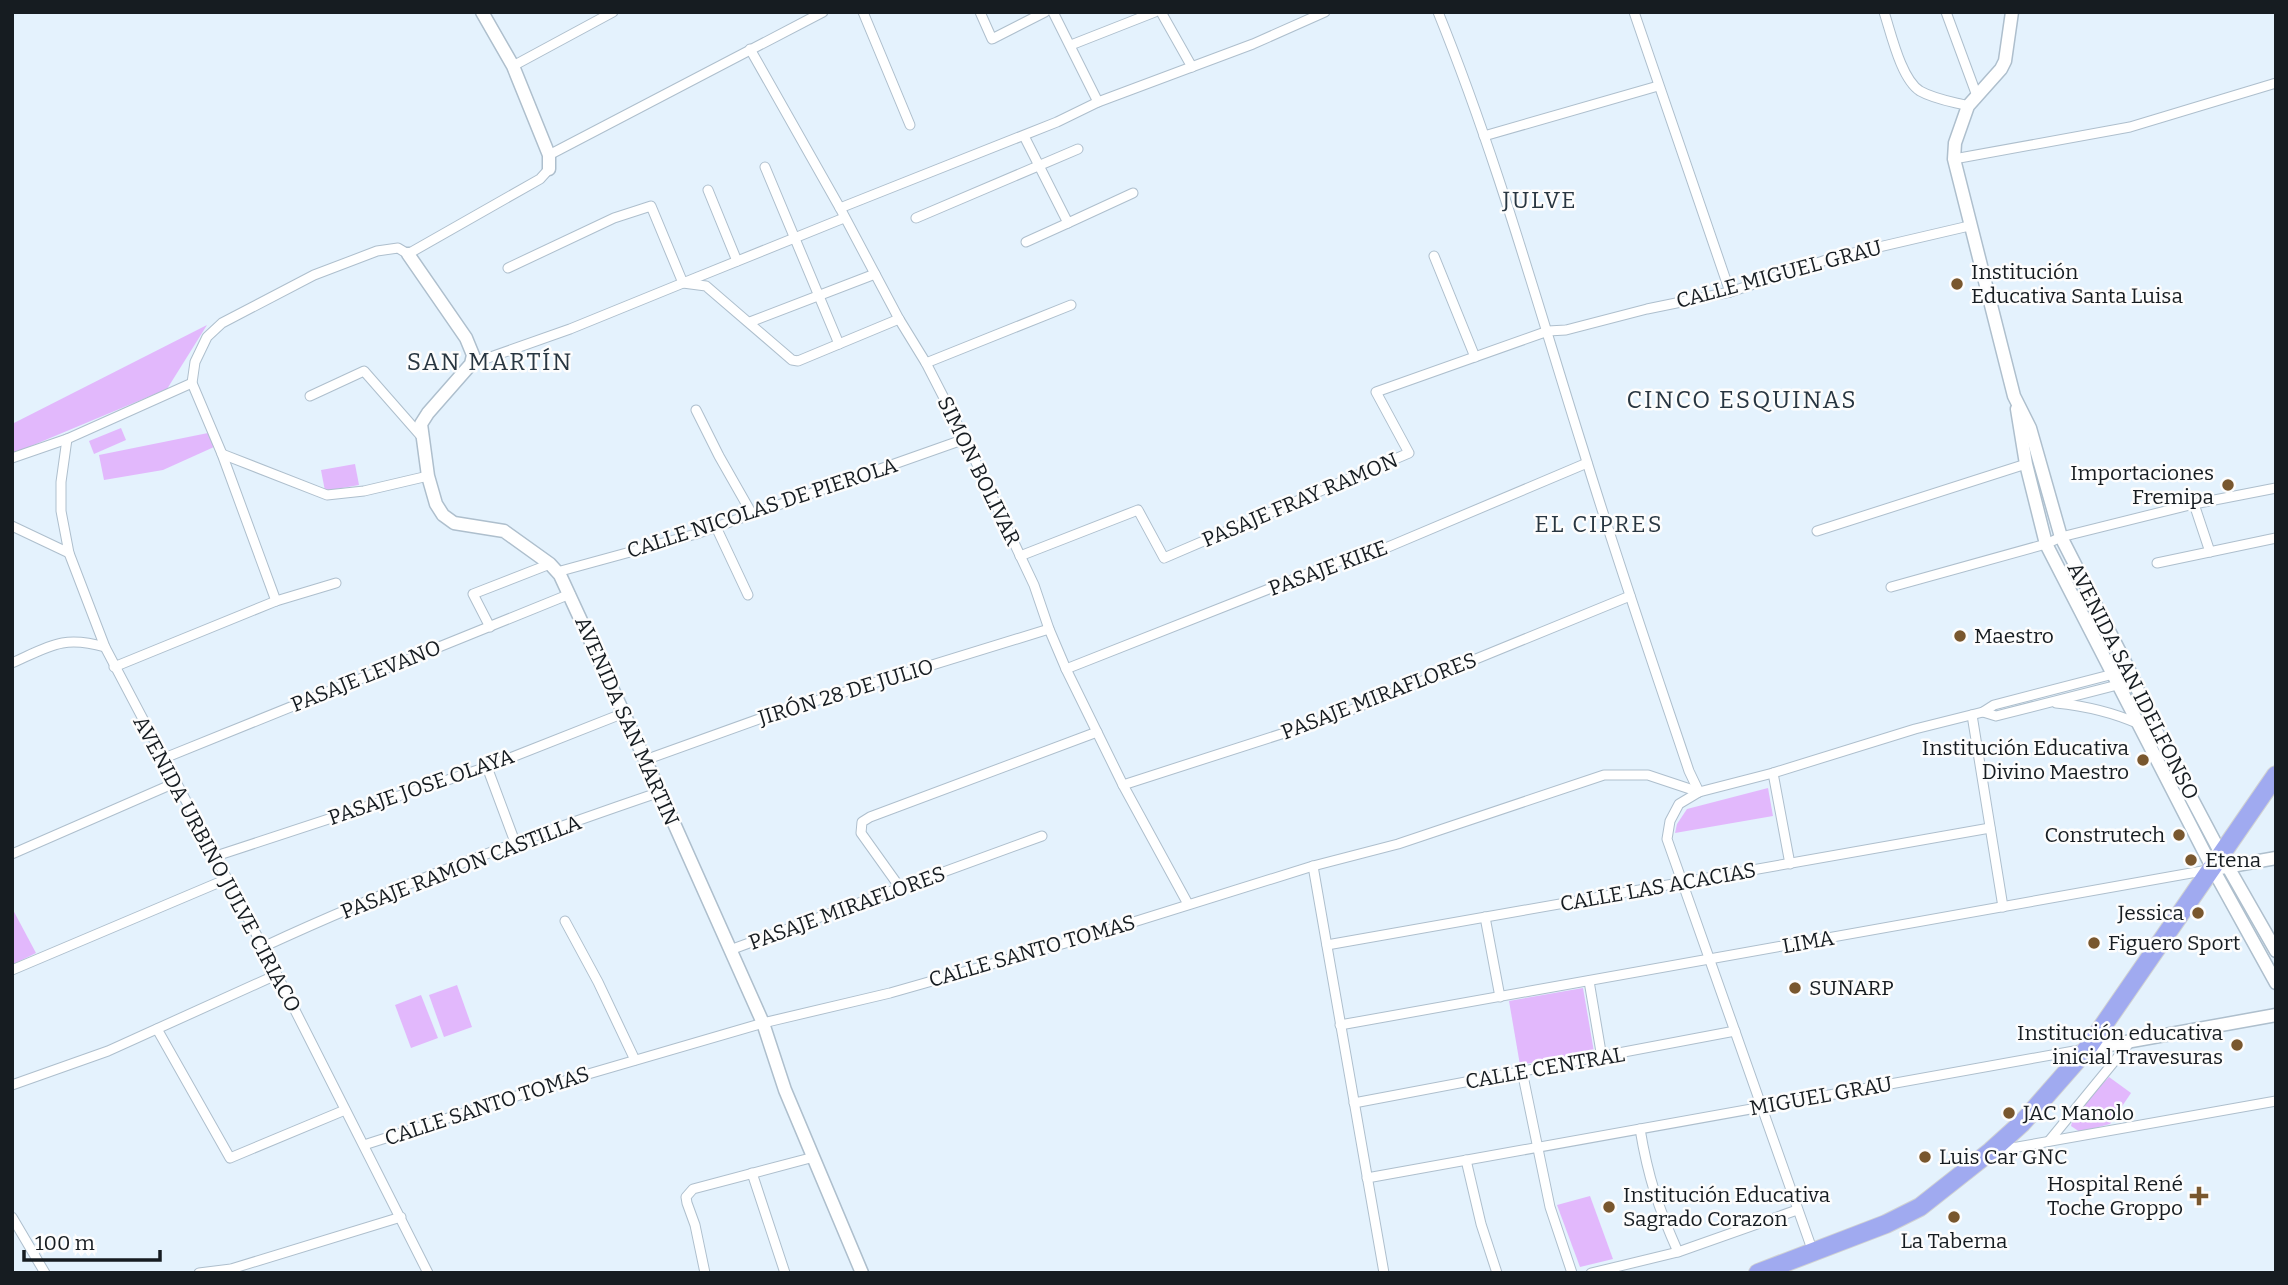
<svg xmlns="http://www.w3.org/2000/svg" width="2288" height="1285" viewBox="0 0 2288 1285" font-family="Bitter,serif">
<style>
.green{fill:#e2b8fc}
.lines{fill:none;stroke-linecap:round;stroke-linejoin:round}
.street-casing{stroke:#aebfcd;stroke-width:11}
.secondary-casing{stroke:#aebfcd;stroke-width:15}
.highway-casing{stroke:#d0d2d3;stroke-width:20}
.street{stroke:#fff;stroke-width:9}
.secondary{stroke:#fff;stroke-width:12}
.highway{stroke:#a0aaf0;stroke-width:18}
.poi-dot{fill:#79572e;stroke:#fdfdfd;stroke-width:2.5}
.labels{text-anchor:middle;stroke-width:5;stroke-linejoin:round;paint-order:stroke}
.poi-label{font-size:21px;fill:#161c21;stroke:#fdfdfd;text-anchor:start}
.street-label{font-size:21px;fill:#161c21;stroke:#fdfdfd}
.neighbourhood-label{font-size:23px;letter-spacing:2px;fill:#283641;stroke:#fdfdfd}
.quarter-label{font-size:24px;letter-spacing:2px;fill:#283641;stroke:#fdfdfd}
</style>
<rect width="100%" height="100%" fill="#e4f2fd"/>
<g class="green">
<polygon points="207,325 167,389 12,454 12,424"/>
<polygon points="121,428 126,440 94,454 89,441"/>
<polygon points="208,433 214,447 163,470 104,480 99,455"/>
<polygon points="355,464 359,485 325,491 321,470"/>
<polygon points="1768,788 1773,816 1675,833 1677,824 1687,809"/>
<polygon points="12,908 36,953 12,965"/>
<polygon points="457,985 472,1027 444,1037 429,995"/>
<polygon points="1583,988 1594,1052 1520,1065 1509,1001"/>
<polygon points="421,995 438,1038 411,1048 395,1005"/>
<polygon points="2109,1077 2131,1093 2110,1124 2080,1132 2071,1126 2074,1114"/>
<polygon points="1590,1196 1613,1259 1580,1267 1557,1205"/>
</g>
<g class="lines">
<g class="street-casing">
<g id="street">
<polyline points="863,12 910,125"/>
<polyline points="980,12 992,39 1045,12"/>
<polyline points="1053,12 1098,102"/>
<polyline points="1161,12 1192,67"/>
<path d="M1438 12C1496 155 1537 303 1583 449 1616 557 1653 664 1689 771L1699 792"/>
<polyline points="1634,12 1730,292"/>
<path d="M1884 12C1891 33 1901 79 1920 91 1934 99 1953 102 1968 106"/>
<polyline points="1946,12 1977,96"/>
<polyline points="1071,45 1155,12"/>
<polyline points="750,49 840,208 899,319 926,363 965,439 1034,585 1049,629 1066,669 1123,785 1188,904"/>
<polyline points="513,66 613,12"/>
<polyline points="1024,136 1068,223 1133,193"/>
<polyline points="1484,136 1658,86"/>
<polyline points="549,155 823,12"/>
<polyline points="1954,159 2130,127 2276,83"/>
<polyline points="765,167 839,344"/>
<polyline points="708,190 737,261"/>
<polyline points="840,208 1057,122 1098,102 1253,44 1325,12"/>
<polyline points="916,218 1078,149"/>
<polyline points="1026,242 1068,223"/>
<polyline points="1434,256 1475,357"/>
<polyline points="508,268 614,218 651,206 683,283 844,218"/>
<polyline points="750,322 875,274"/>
<polyline points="472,360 485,359 570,329 683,283 706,286 792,360 798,361 899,319"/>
<polyline points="926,363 1071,305"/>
<polyline points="310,396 364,371 421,436"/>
<polyline points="696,410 719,456 752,514"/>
<polyline points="67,439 61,482 61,511 69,553 105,647 263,947 428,1273"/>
<polyline points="222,454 327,495 364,491 428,476"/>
<polyline points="12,458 67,439 192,383"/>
<polyline points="2194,504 2210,552"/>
<polyline points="12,526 69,553"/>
<polyline points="716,527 748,595"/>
<polyline points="1817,531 2026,464"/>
<polyline points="1020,556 1138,510 1164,558 1409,453 1376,392 1548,331 1566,330 1647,309 1730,292 1832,258 1969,226"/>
<polyline points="2157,563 2276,538"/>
<polyline points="557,572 696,534 965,439"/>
<polyline points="1891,587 2046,544 2061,537 2194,504 2276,488"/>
<polyline points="276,601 222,454 192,383 195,362 207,337 222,323 314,275 377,251 398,248 408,254 540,179 549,169"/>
<polyline points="490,627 473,594 550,564"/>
<path d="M12 663C50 646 63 635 105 647"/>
<polyline points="114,667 276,601 336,583"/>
<polyline points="1066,669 1350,557 1381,550 1587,463"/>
<path d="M2056 703C2086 706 2112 712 2139 724"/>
<polyline points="1983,712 1996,716 2133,681"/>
<polyline points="1972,715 2003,907"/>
<polyline points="162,759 570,594"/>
<polyline points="645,760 770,715 1049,629"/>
<polyline points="487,767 515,842"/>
<polyline points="1773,773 1790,864"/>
<polyline points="1123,785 1334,717 1630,596"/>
<polyline points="12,854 177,782"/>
<polyline points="216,856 487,767 624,713"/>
<polyline points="1313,866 1384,1273"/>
<polyline points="901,889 861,833 862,822 870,817 1097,732"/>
<polyline points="1485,917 1500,997"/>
<polyline points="565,921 598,982 635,1060"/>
<polyline points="1327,945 1990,828"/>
<path d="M263 947C392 887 525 838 660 792"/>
<polyline points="730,950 1042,836"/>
<polyline points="12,970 227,879"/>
<polyline points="1589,981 1602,1058"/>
<polyline points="1340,1025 2208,870"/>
<polyline points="157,1029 230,1158 345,1110"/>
<polyline points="1522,1071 1550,1207 1572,1273"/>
<polyline points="12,1085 108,1051 276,975"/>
<polyline points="1354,1103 1735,1031"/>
<path d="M1640 1129C1648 1177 1658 1207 1678 1252"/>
<polyline points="2049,1141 2131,1041"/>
<polyline points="364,1145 554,1084 763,1023 890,993 1076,940 1313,866 1398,844 1604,775 1648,775 1699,792"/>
<polyline points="1995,1151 2276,1101"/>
<polyline points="1466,1160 1481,1224 1497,1273"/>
<polyline points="752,1173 785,1273"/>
<polyline points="1367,1178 2085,1049"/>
<polyline points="12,1217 45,1273"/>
<polyline points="1813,1252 1667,839 1670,821 1679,804 1699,792 1773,773 1915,729 1983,712 1994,705 2129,670"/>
<polyline points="199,1273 231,1269 401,1217"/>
<polyline points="705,1273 695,1225 687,1203 686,1197 693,1189 814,1157"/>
<polyline points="1591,1273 1678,1252 1797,1210"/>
</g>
</g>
<g class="secondary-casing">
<g id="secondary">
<polyline points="482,12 513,66 549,155 549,169"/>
<polyline points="2012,12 2005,61 2001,69 1968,106 1955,143 1954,159 2014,396 2030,428 2061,537 2129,670 2153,725 2228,867 2276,951"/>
<polyline points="408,254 466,338 473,355 471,364 428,413 421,424 428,476 436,504 443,515 454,523 504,531 550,564 560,575 660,792 763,1023 785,1090 862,1273"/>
<polyline points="2017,409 2026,464 2046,544 2213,869 2276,983"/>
<polyline points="2220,868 2276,858"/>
<polyline points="2087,1049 2276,1015"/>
</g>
</g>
<g class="highway-casing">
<polyline id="highway" points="1758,1273 1886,1224 1920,1207 1991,1151 2022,1123 2087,1049 2276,775"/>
</g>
<use href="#street" class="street"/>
<use href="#secondary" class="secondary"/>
<use href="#highway" class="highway"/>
</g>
<g class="poi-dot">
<circle cx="1957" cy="284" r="7"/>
<circle cx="2228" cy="485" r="7"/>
<circle cx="1960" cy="636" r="7"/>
<circle cx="2143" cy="760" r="7"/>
<circle cx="2179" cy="835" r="7"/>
<circle cx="2191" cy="860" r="7"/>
<circle cx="2198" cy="913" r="7"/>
<circle cx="2094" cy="943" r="7"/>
<circle cx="1795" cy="988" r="7"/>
<circle cx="2237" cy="1045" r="7"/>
<circle cx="2009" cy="1113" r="7"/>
<circle cx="1925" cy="1157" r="7"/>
<path d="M2195.5 1185.5h7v7h7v7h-7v7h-7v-7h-7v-7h7z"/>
<circle cx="1609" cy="1207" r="7"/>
<circle cx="1954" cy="1217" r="7"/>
</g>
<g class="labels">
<g class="poi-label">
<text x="1971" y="279">Institución<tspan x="1971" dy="24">Educativa Santa Luisa</tspan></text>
<text x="2214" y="480" text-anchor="end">Importaciones<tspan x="2214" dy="24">Fremipa</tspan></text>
<text x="1974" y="643">Maestro</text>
<text x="2129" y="755" text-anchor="end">Institución Educativa<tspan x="2129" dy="24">Divino Maestro</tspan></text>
<text x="2165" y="842" text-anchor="end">Construtech</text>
<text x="2205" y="867">Etena</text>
<text x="2184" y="920" text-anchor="end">Jessica</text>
<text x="2108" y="950">Figuero Sport</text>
<text x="1809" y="995">SUNARP</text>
<text x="2223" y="1040" text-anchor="end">Institución educativa<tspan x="2223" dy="24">inicial Travesuras</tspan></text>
<text x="2023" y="1120">JAC Manolo</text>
<text x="1939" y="1164">Luis Car GNC</text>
<text x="2183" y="1191" text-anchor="end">Hospital René<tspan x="2183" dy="24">Toche Groppo</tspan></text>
<text x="1623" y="1202">Institución Educativa<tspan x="1623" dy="24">Sagrado Corazon</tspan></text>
<text x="1954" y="1248" text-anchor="middle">La Taberna</text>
</g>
<g class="street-label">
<text transform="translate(1779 274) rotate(-15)" y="7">CALLE MIGUEL GRAU</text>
<text transform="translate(979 471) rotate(64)" y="7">SIMON BOLIVAR</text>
<text transform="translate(1300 500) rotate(-23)" y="7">PASAJE FRAY RAMON</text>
<text transform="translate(762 508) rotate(-18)" y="7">CALLE NICOLAS DE PIEROLA</text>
<text transform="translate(1328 568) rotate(-20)" y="7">PASAJE KIKE</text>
<text transform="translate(366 676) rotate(-22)" y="7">PASAJE LEVANO</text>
<text transform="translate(2133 681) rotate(63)" y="7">AVENIDA SAN IDELFONSO</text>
<text transform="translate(846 692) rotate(-17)" y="7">JIRÓN 28 DE JULIO</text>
<text transform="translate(1379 696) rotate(-21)" y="7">PASAJE MIRAFLORES</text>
<text transform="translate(627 721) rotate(66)" y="7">AVENIDA SAN MARTIN</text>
<text transform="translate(421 787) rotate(-19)" y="7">PASAJE JOSE OLAYA</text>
<text transform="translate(217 864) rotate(62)" y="7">AVENIDA URBINO JULVE CIRIACO</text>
<text transform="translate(461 867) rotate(-21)" y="7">PASAJE RAMON CASTILLA</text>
<text transform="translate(1658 887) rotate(-10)" y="7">CALLE LAS ACACIAS</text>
<text transform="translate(847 908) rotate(-20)" y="7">PASAJE MIRAFLORES</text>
<text transform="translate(1808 942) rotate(-10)" y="7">LIMA</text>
<text transform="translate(1032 951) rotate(-16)" y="7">CALLE SANTO TOMAS</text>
<text transform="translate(1545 1068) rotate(-10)" y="7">CALLE CENTRAL</text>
<text transform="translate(1821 1096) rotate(-10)" y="7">MIGUEL GRAU</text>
<text transform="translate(487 1106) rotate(-18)" y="7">CALLE SANTO TOMAS</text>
</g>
<g class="neighbourhood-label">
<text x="1540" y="208">JULVE</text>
<text x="1599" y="532">EL CIPRES</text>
</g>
<g class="quarter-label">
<text x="490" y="370">SAN MARTÍN</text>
<text x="1742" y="408">CINCO ESQUINAS</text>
</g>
</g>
<rect width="2288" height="1285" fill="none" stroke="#161c21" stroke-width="28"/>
<path d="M24 1250v10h136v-10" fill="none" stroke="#161c21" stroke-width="3.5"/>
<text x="35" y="1250" font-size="21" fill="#161c21" stroke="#fdfdfd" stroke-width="5" paint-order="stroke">100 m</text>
</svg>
